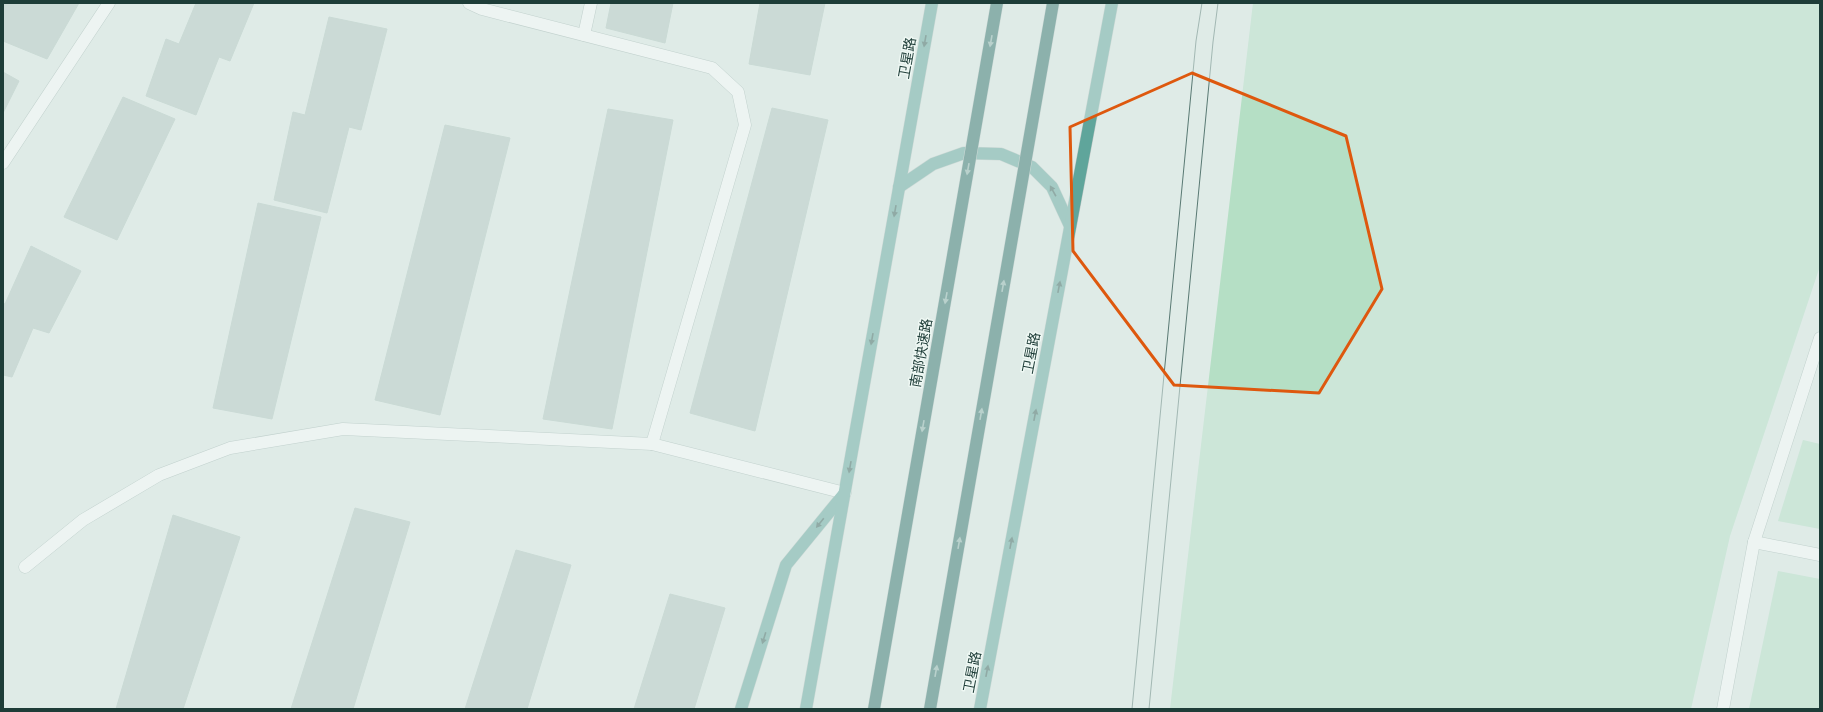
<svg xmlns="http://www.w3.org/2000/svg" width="1823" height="712" viewBox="0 0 1823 712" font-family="Lato,'Noto Sans SC',sans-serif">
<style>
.green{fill:#b5dfc5}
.building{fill:#b4c6c0;stroke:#b1c5bf}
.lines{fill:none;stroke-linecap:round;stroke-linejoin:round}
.lane-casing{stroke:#a1b3af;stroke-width:13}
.primary-casing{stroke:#bcc5c3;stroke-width:13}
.lane{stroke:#fff;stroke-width:12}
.primary{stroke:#5fa59b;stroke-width:12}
.tram{stroke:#597973;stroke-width:1}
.highway-bridge-casing{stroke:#bcc5c3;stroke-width:13;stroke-linecap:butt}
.highway-bridge{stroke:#286b65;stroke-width:12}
.oneway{fill:#325c56}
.oneway2{fill:#8cb2ac}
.marked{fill:none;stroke:#de580e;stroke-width:3;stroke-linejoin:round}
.labels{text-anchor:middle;stroke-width:3;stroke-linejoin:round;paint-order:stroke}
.street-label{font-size:14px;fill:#1e3d38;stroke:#eff8f4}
</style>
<rect width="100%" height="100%" fill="#dfebe7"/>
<g class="green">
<polygon points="1253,3 1820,3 1820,266 1730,536 1691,709 1170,709"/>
<polygon points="1803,440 1820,444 1820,529 1778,521"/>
<polygon points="1778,571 1820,579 1820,709 1749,709"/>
</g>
<g class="building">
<polygon points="4,3 79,3 47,59 3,41"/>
<polygon points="196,3 254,3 230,61 219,57 196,115 146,96 166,39 179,44"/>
<polygon points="611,3 673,3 665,43 606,28"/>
<polygon points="760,3 825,3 810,75 749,64"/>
<polygon points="329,17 387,29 361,130 349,127 327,213 274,200 293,112 305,115"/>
<polygon points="3,72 19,81 3,113"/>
<polygon points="123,97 175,119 117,240 64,217"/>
<polygon points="772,108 828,120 755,431 690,413"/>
<polygon points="608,109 673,120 612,429 543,419"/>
<polygon points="445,125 510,138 440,415 375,400"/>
<polygon points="258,203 321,217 272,419 213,408"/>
<polygon points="31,246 81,271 49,333 33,328 12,377 3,375 3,303 5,304"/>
<polygon points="355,508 410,522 353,709 291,709"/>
<polygon points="173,515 240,537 183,709 116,709"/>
<polygon points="516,550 571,565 527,709 465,709"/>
<polygon points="670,594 725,608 694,709 634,709"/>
</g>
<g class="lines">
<g class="lane-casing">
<g id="lane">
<polyline points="469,3 482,9 712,68 738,92 745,125 652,444"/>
<polyline points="584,35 591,3"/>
<polyline points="3,163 109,3"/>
<polyline points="1754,542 1820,555"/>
<polyline points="25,567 83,520 159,475 230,448 343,429 652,444 845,493"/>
<polyline points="1723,709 1754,542 1820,338"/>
</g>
</g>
<g class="primary-casing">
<g id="primary">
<polyline points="899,187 933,164 964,153 1001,154 1032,167 1052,187 1070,226"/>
<polyline points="741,709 786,565 844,494"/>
<polyline points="806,709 932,3"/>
<polyline points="980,709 1112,3"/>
</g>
</g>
<use href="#lane" class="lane"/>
<use href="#primary" class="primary"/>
<g class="tram">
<polyline points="1132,709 1196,41 1202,3"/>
<polyline points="1149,709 1213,42 1218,3"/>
</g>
<g class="highway-bridge-casing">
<g id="highway-bridge">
<polyline points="874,709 997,3"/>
<polyline points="930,709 1053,3"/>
</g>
</g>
<use href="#highway-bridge" class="highway-bridge"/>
</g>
<defs><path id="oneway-solid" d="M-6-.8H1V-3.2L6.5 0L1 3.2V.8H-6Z"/></defs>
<g class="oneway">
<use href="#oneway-solid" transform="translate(925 41) rotate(100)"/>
<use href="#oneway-solid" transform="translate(1053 191) rotate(-119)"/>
<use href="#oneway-solid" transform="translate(895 211) rotate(100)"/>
<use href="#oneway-solid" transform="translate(1059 287) rotate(-79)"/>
<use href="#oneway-solid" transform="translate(872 339) rotate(100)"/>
<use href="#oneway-solid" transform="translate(1035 415) rotate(-79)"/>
<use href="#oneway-solid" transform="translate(850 467) rotate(100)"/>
<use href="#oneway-solid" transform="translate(820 523) rotate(129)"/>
<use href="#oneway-solid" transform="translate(1011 543) rotate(-79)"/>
<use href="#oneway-solid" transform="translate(764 638) rotate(107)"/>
<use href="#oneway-solid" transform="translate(987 671) rotate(-79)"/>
</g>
<g class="oneway2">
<use href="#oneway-solid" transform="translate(991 41) rotate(100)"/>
<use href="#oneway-solid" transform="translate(968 169) rotate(100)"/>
<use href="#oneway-solid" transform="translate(1003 286) rotate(-80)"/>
<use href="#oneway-solid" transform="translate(946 298) rotate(100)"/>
<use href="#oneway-solid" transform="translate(981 414) rotate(-80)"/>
<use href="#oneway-solid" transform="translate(923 426) rotate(100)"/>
<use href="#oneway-solid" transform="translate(959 543) rotate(-80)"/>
<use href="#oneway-solid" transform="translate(936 671) rotate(-80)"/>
</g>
<path d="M0 0H1823V712H0ZM1192 73 1346 136 1382 289 1319 393 1174 385 1073 251 1070 127Z" fill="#dfebe7" fill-opacity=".55" fill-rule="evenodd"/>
<path class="marked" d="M1192 73 1346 136 1382 289 1319 393 1174 385 1073 251 1070 127Z"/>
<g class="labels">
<g class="street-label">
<text transform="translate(907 58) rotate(-80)" y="5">卫星路</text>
<text transform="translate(921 353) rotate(-80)" y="5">南部快速路</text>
<text transform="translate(1031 353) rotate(-79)" y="5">卫星路</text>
<text transform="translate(972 672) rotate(-79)" y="5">卫星路</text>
</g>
</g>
<rect width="1823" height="712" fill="none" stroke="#1e3d38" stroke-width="8"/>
</svg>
